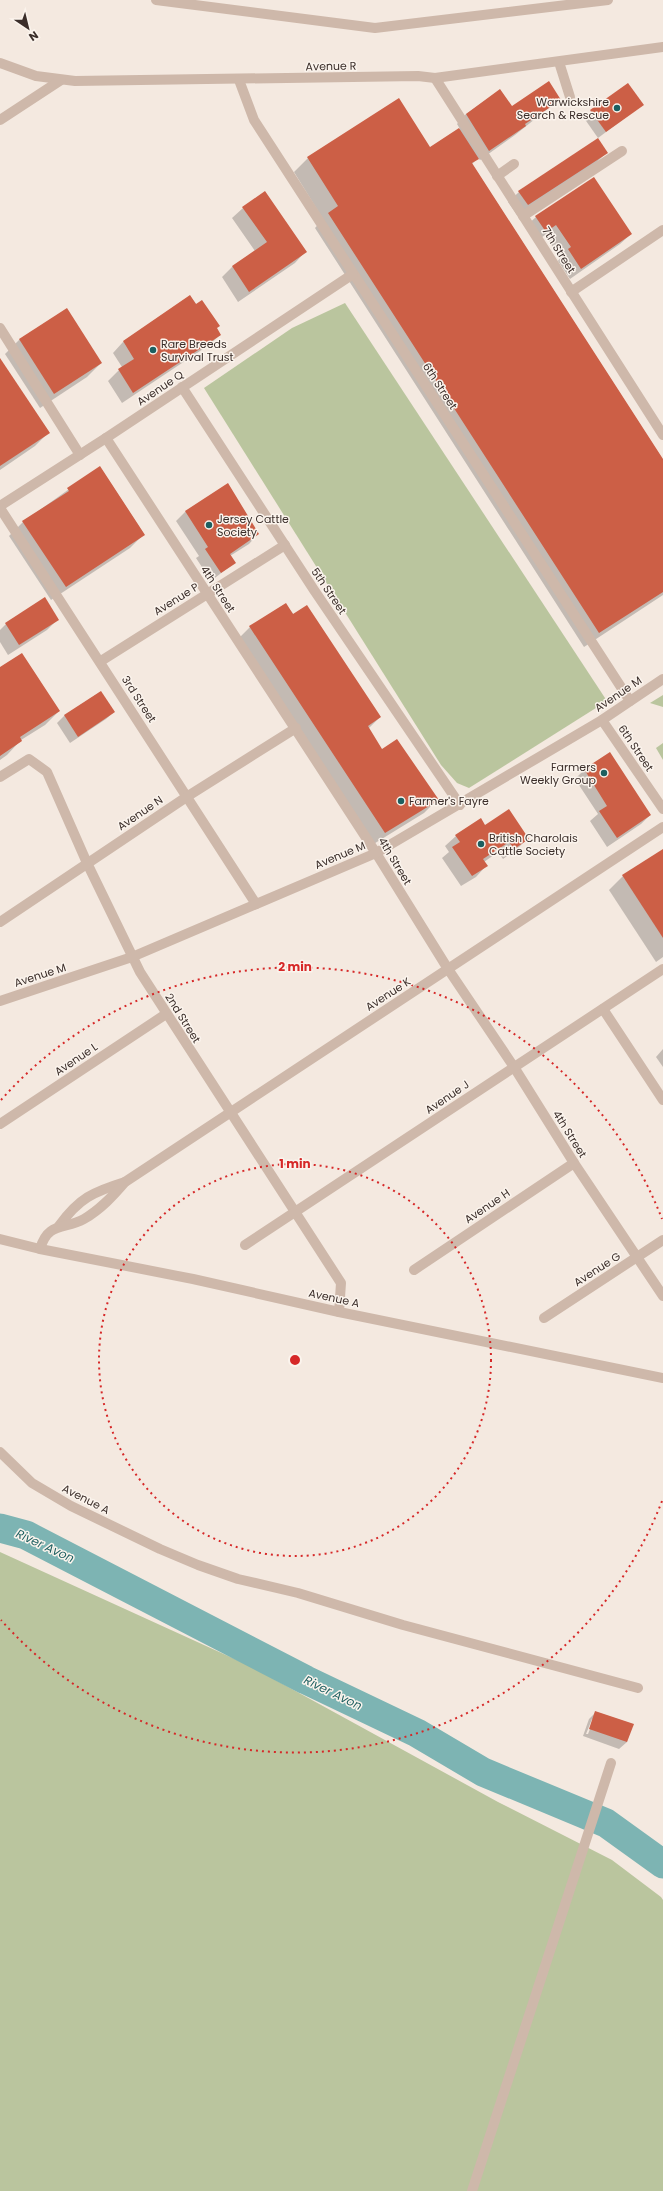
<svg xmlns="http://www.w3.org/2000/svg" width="663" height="2191" viewBox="0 0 663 2191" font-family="Poppins,sans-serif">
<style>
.green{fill:#bac59e}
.shadow{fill:#0003;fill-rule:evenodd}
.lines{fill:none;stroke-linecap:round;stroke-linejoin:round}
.river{stroke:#7db4b3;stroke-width:29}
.building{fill:#cc5f46}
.minor{stroke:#ceb8aa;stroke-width:10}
.ring{fill:none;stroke:#d62828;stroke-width:2;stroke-dasharray:2 4}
.poi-dot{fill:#1d5f60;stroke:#fbf4ed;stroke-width:1.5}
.labels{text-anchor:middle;stroke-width:3;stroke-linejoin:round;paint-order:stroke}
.street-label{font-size:11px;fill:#3b2e2a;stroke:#fbf4ed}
.poi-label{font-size:11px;fill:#3b2e2a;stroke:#fbf4ed;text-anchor:start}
.water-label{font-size:12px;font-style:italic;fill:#1d5f60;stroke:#fbf4ed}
.centre{fill:#d62828;stroke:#fbf4ed;stroke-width:2}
.ring-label{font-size:12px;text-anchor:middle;font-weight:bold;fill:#d62828;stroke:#fbf4ed;stroke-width:3;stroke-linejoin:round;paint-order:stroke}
</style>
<rect width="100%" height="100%" fill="#f4e9e0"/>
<g class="green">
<polygon points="345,303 607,701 469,788 457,783 441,765 204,388 292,328"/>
<polygon points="663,695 663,707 650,703"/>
<polygon points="663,743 663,760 656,748"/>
<polygon points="0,1552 250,1666 498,1802 612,1860 661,1897 663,1900 663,2191 0,2191"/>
</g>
<g class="shadow">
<polygon points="500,90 512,107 560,99 515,135 480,160 478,158 472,164 663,460 663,595 584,647 315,228 323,219 294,172 308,158 430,148 460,129 457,124 466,114"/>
<polygon points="642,105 598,138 584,118 591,111"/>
<polygon points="606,153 596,163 517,215 508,202 519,192"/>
<polygon points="243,208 305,252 295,263 238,302 222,277 232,267 255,251 232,218"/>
<polygon points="536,217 631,234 620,244 570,279 558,261 560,258 545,235 535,242 525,227"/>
<polygon points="190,296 220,335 209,345 122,403 108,381 122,367 113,353 123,342"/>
<polygon points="67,309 101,363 87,377 40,408 5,354 19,340"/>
<polygon points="0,360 49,432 35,446 0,470"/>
<polygon points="100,467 144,534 130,548 51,600 9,536 23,522"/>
<polygon points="228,484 258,534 249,544 230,556 234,563 211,581 196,558 199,556 176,521 185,512"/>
<polygon points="285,604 380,717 368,729 382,750 437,800 424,813 372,845 237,640 250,627"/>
<polygon points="58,619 47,630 8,655 0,642 0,630 6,624"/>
<polygon points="0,668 59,711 45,725 21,740 7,755 0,760"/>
<polygon points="100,692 114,712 106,719 70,743 57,723 64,716"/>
<polygon points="610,754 650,815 641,824 607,847 590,821 598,814 575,779 584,770"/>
<polygon points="481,819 485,826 527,839 517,849 503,859 498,852 484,862 486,866 476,877 461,886 442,858 449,852 445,846 456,836"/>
<polygon points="663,850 663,957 656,962 609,890 623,876"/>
<polygon points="663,1049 663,1067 656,1057"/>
<path d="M596 1712 632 1724 627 1742 619 1749 583 1736 589 1719ZM592 1719H594L588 1734H586Z"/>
</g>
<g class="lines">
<polyline class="river" points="0,1528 26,1535 306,1680 417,1733 483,1772 606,1823 663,1864"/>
</g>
<g class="building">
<polygon points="549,81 561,100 525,124 526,126 489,151 466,114 500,89 512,106"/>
<polygon points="628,83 644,105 606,132 590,110"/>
<polygon points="399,98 430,147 459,128 479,159 472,163 663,459 663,592 599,633 328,213 338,206 307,157"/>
<polygon points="598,138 608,153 528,205 518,191"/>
<polygon points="594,177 632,234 581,269 568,249 571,247 556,225 546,232 535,216"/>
<polygon points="265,191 307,252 249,292 232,266 267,242 242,207"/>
<polygon points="190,295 196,304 202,300 220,326 217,328 221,335 133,393 118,369 134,359 123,341"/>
<polygon points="67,308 102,363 54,394 19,339"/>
<polygon points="0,358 50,433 0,466"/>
<polygon points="100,466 145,535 66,587 22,521 69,491 67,488"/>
<polygon points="228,483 259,534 230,554 236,563 221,573 205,549 208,547 185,511"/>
<polygon points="45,597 59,620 19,645 5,623"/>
<polygon points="286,603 293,614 307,605 381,717 368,726 382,749 397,739 439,800 385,833 249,626"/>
<polygon points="22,653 60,711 20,737 22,741 0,756 0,667"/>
<polygon points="101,691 115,712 78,737 64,715"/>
<polygon points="610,752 651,815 617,838 599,811 607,806 584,769"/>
<polygon points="509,809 529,839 514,849 509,842 483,859 488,866 472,876 452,847 460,842 455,835 481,818 485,825"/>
<polygon points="663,849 663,938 622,875"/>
<polygon points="595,1711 634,1724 627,1742 589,1729"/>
</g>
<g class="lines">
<g class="minor">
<polyline points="156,0 375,28 608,0"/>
<polyline points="559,62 570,97"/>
<polyline points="0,63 36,76 75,81 418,76 435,78 663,47"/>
<polyline points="435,78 663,435"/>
<polyline points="239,80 254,120 630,701"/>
<polyline points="0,120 61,80"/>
<polyline points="497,176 514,164"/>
<polyline points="523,216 622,151"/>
<polyline points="571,292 663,230"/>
<polyline points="0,328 80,455"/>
<polyline points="182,387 314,590 460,805"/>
<polyline points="106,438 376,853 448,969 514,1067 574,1163 663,1296"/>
<polyline points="0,506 106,438 353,274"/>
<polyline points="0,508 256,904"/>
<polyline points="101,661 285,545"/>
<polyline points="602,720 663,809"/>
<polyline points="0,777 29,759 47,772 87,863 140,972 341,1283 339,1312"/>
<polyline points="0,922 188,796 296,728"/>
<polyline points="0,1001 132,957 376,853 602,720 663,679"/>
<polyline points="603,1009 663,1100"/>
<polyline points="0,1124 166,1014"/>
<path d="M59 1226C79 1198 93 1192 125 1182"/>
<polyline points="0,1239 40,1249 193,1279 339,1312 663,1378"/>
<polyline points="245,1245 663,969"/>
<path d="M40 1249C48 1221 65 1230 84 1219 101 1209 113 1196 125 1182L663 827"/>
<polyline points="414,1270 574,1163"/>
<polyline points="544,1318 663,1240"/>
<polyline points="0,1452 32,1483 71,1506 160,1549 198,1565 238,1579 298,1593 403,1625 638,1688"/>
<polyline points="472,2191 611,1763"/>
</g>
</g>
<g class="ring">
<circle cx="295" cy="1360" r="196"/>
<path d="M662 1501A393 393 0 0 1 1 1620M1 1100A393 393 0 0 1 662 1219"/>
</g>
<g class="poi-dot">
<circle cx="617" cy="108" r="4"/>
<circle cx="153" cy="350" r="4"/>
<circle cx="209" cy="525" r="4"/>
<circle cx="604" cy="773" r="4"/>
<circle cx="401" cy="801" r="4"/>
<circle cx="481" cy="844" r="4"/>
</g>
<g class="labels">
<g class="street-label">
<text transform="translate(331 66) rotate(-1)" y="4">Avenue R</text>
<text transform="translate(559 250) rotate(58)" y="4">7th Street</text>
<text transform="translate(440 386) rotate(57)" y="4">6th Street</text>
<text transform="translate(160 388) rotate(-34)" y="4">Avenue Q</text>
<text transform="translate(218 589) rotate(57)" y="4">4th Street</text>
<text transform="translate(329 591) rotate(56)" y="4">5th Street</text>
<text transform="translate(176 599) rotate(-32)" y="4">Avenue P</text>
<text transform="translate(618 694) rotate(-34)" y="4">Avenue M</text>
<text transform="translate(139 699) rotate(57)" y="4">3rd Street</text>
<text transform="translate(636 748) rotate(56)" y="4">6th Street</text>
<text transform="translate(140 813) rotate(-34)" y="4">Avenue N</text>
<text transform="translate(340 855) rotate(-23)" y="4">Avenue M</text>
<text transform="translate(395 861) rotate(59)" y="4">4th Street</text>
<text transform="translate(40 975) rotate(-18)" y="4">Avenue M</text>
<text transform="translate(388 994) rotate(-33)" y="4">Avenue K</text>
<text transform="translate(183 1018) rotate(58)" y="4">2nd Street</text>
<text transform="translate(76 1059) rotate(-34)" y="4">Avenue L</text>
<text transform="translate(447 1097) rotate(-34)" y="4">Avenue J</text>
<text transform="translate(570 1134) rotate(58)" y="4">4th Street</text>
<text transform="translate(487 1206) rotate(-34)" y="4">Avenue H</text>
<text transform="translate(597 1269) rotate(-33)" y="4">Avenue G</text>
<text transform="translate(334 1298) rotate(12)" y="4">Avenue A</text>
<text transform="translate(86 1499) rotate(27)" y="4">Avenue A</text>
</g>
<g class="poi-label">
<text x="609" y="106" text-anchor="end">Warwickshire<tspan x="609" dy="13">Search &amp; Rescue</tspan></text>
<text x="161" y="348">Rare Breeds<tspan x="161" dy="13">Survival Trust</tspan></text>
<text x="217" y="523">Jersey Cattle<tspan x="217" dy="13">Society</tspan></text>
<text x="596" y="771" text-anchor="end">Farmers<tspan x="596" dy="13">Weekly Group</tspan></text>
<text x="409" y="805">Farmer's Fayre</text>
<text x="489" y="842">British Charolais<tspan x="489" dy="13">Cattle Society</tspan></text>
</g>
<g class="water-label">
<text transform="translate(45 1546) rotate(25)" y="4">River Avon</text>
<text transform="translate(333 1693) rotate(26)" y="4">River Avon</text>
</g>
</g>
<circle cx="295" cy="1360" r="6" class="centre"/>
<g class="ring-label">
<text x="295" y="971">2 min</text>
<text x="295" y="1168">1 min</text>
</g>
<g transform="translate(28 28) rotate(145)" stroke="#fbf4ed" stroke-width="3" paint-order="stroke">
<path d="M0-3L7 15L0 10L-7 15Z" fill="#3b2e2a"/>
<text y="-6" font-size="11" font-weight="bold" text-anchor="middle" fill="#3b2e2a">N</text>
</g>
</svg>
